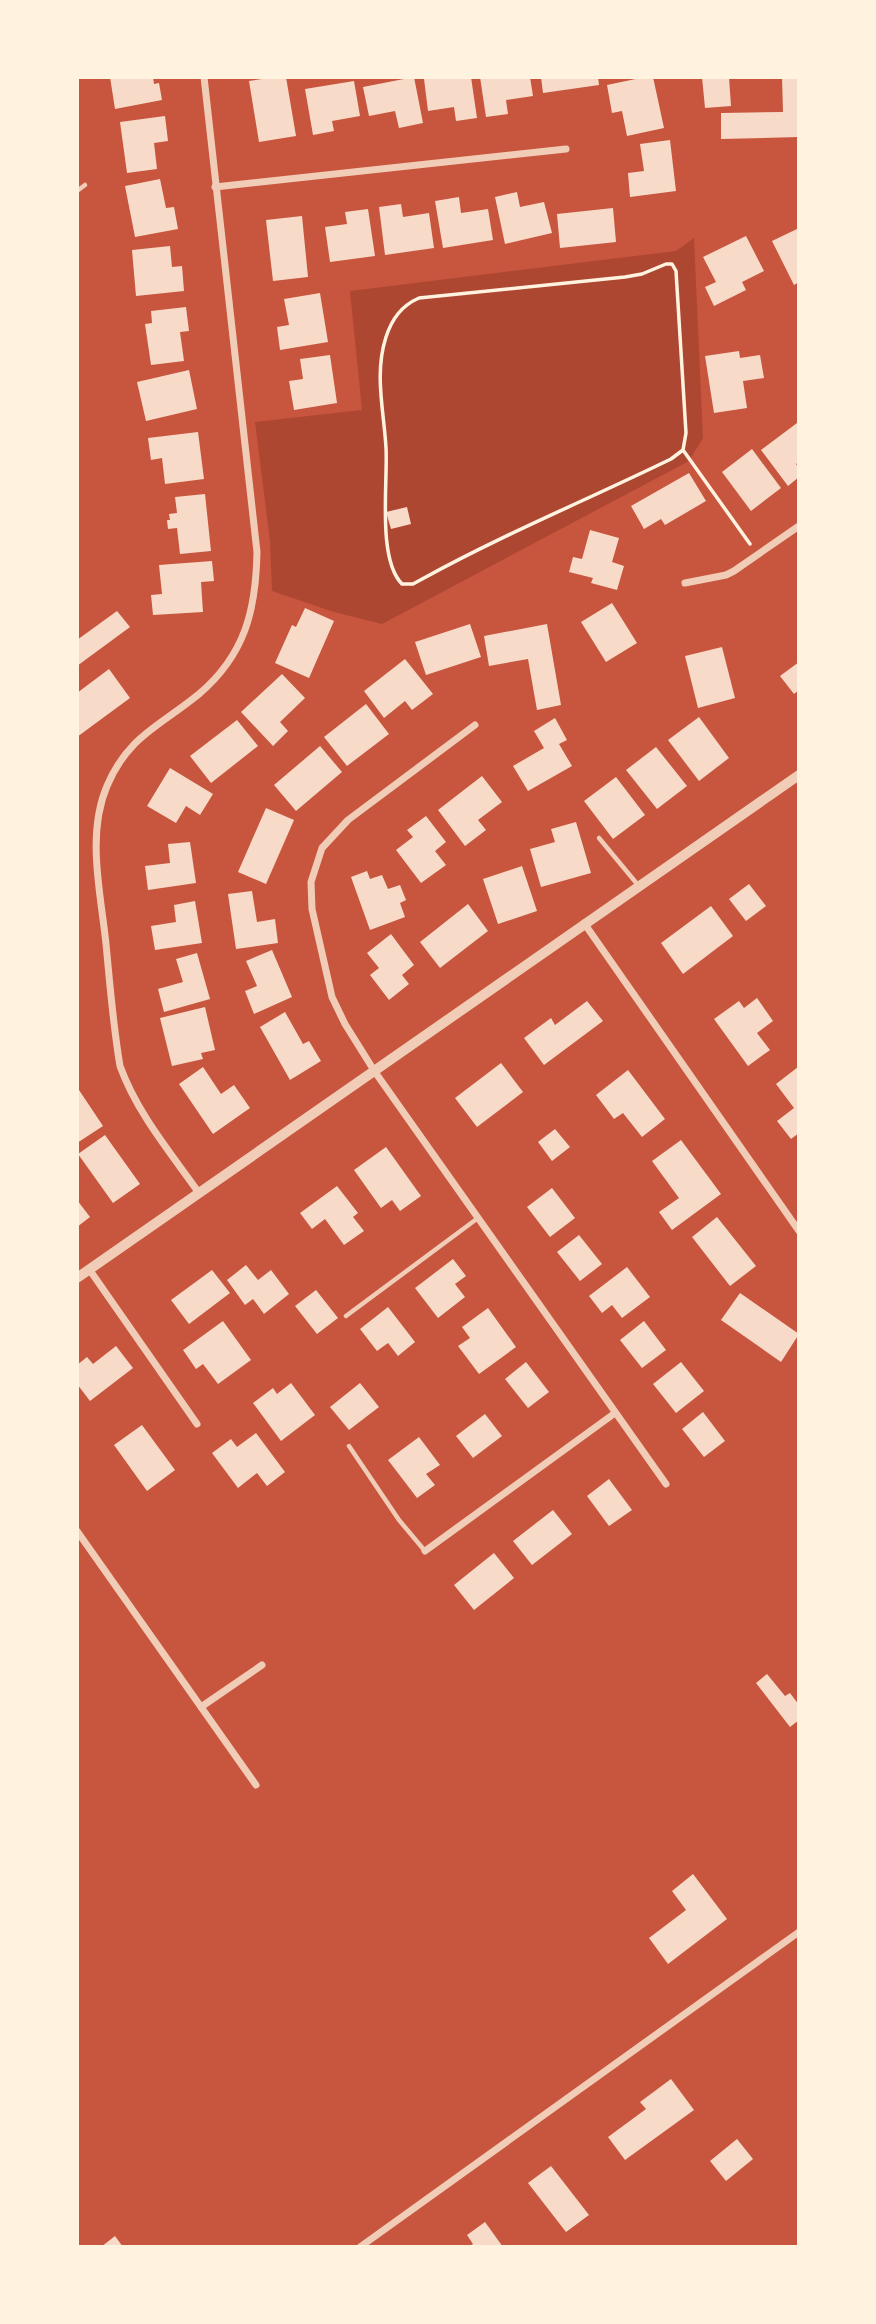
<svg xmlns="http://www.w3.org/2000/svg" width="876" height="2324" viewBox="0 0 876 2324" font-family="Roboto,sans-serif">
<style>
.green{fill:#ae4732}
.building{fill:#f7dbc8}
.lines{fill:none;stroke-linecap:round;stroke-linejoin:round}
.path{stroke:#fff3e0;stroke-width:3.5}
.service{stroke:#f1ccb7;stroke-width:4.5}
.minor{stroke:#f1ccb7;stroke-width:7}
.tertiary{stroke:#f1ccb7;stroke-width:10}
</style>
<rect width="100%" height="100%" fill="#c8553d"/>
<polygon class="green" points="694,238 703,438 689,461 382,624 334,612 272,591 270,541 255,422 362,410 350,291 676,251"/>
<g class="building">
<polygon points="110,77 153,77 154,84 159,83 162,100 115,109"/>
<polygon points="274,77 286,77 296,136 259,142 249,81"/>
<polygon points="414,77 423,123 399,128 395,111 369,116 363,87"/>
<polygon points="438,77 471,77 477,118 456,121 454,107 428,111 424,79"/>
<polygon points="480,77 530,77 533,96 506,100 508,114 486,117"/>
<polygon points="541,77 598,77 599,85 543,93"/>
<polygon points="645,77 653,77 664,128 627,136 622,111 612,113 607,85"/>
<polygon points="702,77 729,77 731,106 705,108"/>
<polygon points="782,77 799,77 799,137 721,139 721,113 783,112"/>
<polygon points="354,81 360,116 332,121 334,131 313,135 305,89"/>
<polygon points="165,116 168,141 154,143 157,169 127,173 120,122"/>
<polygon points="670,140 676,191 630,197 628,173 644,171 640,144"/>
<polygon points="160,179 166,208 174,207 178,229 135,237 125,186"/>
<polygon points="517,192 520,207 544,202 552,233 505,244 495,197"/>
<polygon points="459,197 461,213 488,209 493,240 443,248 435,201"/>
<polygon points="401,204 403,217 429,213 434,248 385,255 379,207"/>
<polygon points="613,208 616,242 560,248 557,214"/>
<polygon points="368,209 375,256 330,262 325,227 347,224 345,212"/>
<polygon points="302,216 308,277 273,281 266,220"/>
<polygon points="799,228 799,282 794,285 772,241"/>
<polygon points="746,236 764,271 742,282 746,290 714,306 705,287 716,282 703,257"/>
<polygon points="170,246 172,267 182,266 184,291 136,296 132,250"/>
<polygon points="320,293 328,342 280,350 277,327 289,325 284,299"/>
<polygon points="186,307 189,331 180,332 184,361 151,365 145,324 152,323 151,311"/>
<polygon points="739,351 740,358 760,355 764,378 743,381 747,408 714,413 705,356"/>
<polygon points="330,355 337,403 294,410 289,381 303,379 300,359"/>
<polygon points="189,370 197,409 146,421 137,382"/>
<polygon points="797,423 799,425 799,462 796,464 799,468 799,477 788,486 761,450"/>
<polygon points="198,432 204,479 165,484 162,458 151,460 148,438"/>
<polygon points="752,449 781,488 751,511 722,472"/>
<polygon points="689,473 706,501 665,525 661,519 644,529 631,506"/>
<polygon points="205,494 211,551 180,554 177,528 168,529 167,520 170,520 169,514 177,513 175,497"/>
<polygon points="407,507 411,524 391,529 386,512"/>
<polygon points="590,530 619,538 612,562 624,566 617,590 591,583 593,578 569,572 573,557 582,559"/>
<polygon points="212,561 214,581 201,582 203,612 153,615 151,595 162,594 159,565"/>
<polygon points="612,603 637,643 606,662 581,622"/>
<polygon points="305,608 334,621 309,678 275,663 292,625 296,627"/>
<polygon points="117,611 130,627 77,666 77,640"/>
<polygon points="470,624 481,657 426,675 415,642"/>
<polygon points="547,624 561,705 537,710 528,659 489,666 484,636"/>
<polygon points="722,647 735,698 698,708 685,656"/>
<polygon points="405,659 433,694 412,710 405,701 384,718 364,691"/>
<polygon points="799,662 799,690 794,694 780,676"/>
<polygon points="109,669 130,698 77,737 77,693"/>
<polygon points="282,674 305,698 280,722 288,731 273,746 241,712"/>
<polygon points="366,704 389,734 347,766 324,737"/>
<polygon points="699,717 729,758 699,781 668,740"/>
<polygon points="555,718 567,740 559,744 572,766 528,791 513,766 544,748 534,731"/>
<polygon points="237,720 258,746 211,783 190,756"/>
<polygon points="320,746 342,772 296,811 274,785"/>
<polygon points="656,747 687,786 657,809 626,770"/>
<polygon points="170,768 213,794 200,815 186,806 176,823 147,806"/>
<polygon points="482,776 502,802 478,820 486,830 465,846 438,810"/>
<polygon points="616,777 645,815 613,839 584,801"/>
<polygon points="266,808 294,820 266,884 238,872"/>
<polygon points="426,816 446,842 435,851 446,865 421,883 396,850 413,837 407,830"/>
<polygon points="576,822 591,873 541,887 530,849 555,842 551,829"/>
<polygon points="190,842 196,883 148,890 145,866 170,863 168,844"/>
<polygon points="522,866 537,911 498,924 483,879"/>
<polygon points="367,871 370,879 382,875 388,889 400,885 406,900 400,903 405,917 370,930 351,877"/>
<polygon points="749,884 766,906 746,921 729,899"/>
<polygon points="252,891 257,922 275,919 278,943 236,949 228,894"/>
<polygon points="195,901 202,943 155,950 151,926 176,922 174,905"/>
<polygon points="468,904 488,931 440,968 420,942"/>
<polygon points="711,906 733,936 683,974 661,943"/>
<polygon points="391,934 414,965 402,975 409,984 389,1000 370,975 379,968 367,953"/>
<polygon points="272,950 292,997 254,1014 245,991 257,986 246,961"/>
<polygon points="197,953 210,999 164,1012 158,989 183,982 176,959"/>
<polygon points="757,998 773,1021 757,1033 770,1050 748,1066 714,1019 739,1001 744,1008"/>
<polygon points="587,1001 603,1021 544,1065 524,1038 551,1018 555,1025"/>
<polygon points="205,1007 215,1050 201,1053 203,1059 172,1066 160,1018"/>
<polygon points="285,1012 303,1044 309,1041 321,1061 290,1080 260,1027"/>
<polygon points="501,1063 523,1092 477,1127 455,1098"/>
<polygon points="203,1067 221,1094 234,1085 250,1108 213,1134 179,1084"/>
<polygon points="798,1067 799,1133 791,1139 777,1121 794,1108 776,1084"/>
<polygon points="628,1070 665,1119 642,1137 623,1113 614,1119 596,1095"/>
<polygon points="77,1087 103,1126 77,1143"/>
<polygon points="555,1129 570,1147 552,1161 538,1142"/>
<polygon points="105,1135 140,1184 113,1203 78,1154"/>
<polygon points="681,1140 721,1194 672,1230 659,1212 679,1198 652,1161"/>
<polygon points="386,1147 421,1196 400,1211 392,1200 381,1208 354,1170"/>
<polygon points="337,1186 358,1213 353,1217 364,1231 344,1245 325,1219 312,1229 300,1213"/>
<polygon points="552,1188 575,1218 550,1237 527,1207"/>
<polygon points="77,1200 90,1217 77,1227"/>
<polygon points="717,1217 756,1266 730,1286 692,1237"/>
<polygon points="579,1235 602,1264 580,1281 557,1252"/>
<polygon points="453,1259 466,1276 455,1284 465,1297 438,1318 415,1288"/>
<polygon points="246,1265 258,1280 271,1270 289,1294 264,1314 253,1299 245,1305 227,1280"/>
<polygon points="627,1267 650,1297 622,1318 612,1305 602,1313 589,1296"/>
<polygon points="212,1270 230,1293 189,1324 171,1300"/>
<polygon points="316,1290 338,1318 317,1334 295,1306"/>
<polygon points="740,1293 799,1334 781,1362 721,1320"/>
<polygon points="388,1307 415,1342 398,1356 388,1343 377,1351 360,1329"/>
<polygon points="488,1308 516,1347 479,1374 458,1346 470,1338 462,1327"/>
<polygon points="223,1321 251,1360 218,1384 203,1364 196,1369 183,1350"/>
<polygon points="644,1321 666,1350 642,1368 620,1340"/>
<polygon points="116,1346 133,1368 90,1401 77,1384 77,1365 87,1357 93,1364"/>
<polygon points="526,1362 549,1392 528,1408 505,1379"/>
<polygon points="681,1362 704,1391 676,1413 653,1384"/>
<polygon points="291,1383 315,1415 281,1441 253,1403 273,1388 277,1394"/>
<polygon points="360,1383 379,1407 349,1430 330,1407"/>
<polygon points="703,1412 725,1441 704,1457 682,1429"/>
<polygon points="485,1414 502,1436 473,1458 456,1436"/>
<polygon points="142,1425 175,1470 147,1491 114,1445"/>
<polygon points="256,1433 285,1472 267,1486 257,1473 238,1488 212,1453 231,1439 237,1447"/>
<polygon points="419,1437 440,1465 426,1474 435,1485 417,1498 388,1460"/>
<polygon points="609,1479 632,1510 609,1526 587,1496"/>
<polygon points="553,1510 572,1534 532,1565 513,1541"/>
<polygon points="494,1553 514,1578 474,1610 454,1585"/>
<polygon points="767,1674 785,1696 790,1693 799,1705 799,1720 790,1727 756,1683"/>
<polygon points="693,1874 727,1919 668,1964 649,1938 686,1910 672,1891"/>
<polygon points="671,2079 694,2110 625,2160 608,2137 646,2109 640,2102"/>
<polygon points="737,2139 753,2159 726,2181 710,2161"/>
<polygon points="551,2166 589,2215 566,2232 528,2183"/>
<polygon points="485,2222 503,2247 468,2247 473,2244 467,2235"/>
<polygon points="115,2236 123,2247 101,2247"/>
</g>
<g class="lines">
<path class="path" d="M683 450 671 459C589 499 504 534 424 578L413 584H402C377 559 388 482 386 448 384 411 374 374 386 337 392 319 401 306 419 298L625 277 642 274 666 264H672L676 271 686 433 683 450 750 544"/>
<g class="service">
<polyline points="77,191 85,185"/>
<polyline points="599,838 638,885"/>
<polyline points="346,1316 478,1218"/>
<polyline points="349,1446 399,1520 425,1551"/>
</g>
<g class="minor">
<polyline points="215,187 566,149"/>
<polyline points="685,583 726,575 734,571 799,526"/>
<polyline points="475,725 348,820 322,848 311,882 312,909 332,997 345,1024 375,1072 666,1484"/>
<polyline points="584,923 799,1231"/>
<path d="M199 1193C170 1152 137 1113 120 1066 113 1025 110 985 106 944 101 894 86 835 107 786 128 736 160 726 199 694 245 655 256 610 257 552L204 77"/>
<polyline points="89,1269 197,1424"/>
<polyline points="77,1531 256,1785"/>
<polyline points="425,1551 615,1413"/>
<polyline points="201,1707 262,1665"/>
<polyline points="360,2247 799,1932"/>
</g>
<polyline class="tertiary" points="77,1278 799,775"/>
</g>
<rect width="876" height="2324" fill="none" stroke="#fff3e0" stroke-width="158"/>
</svg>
